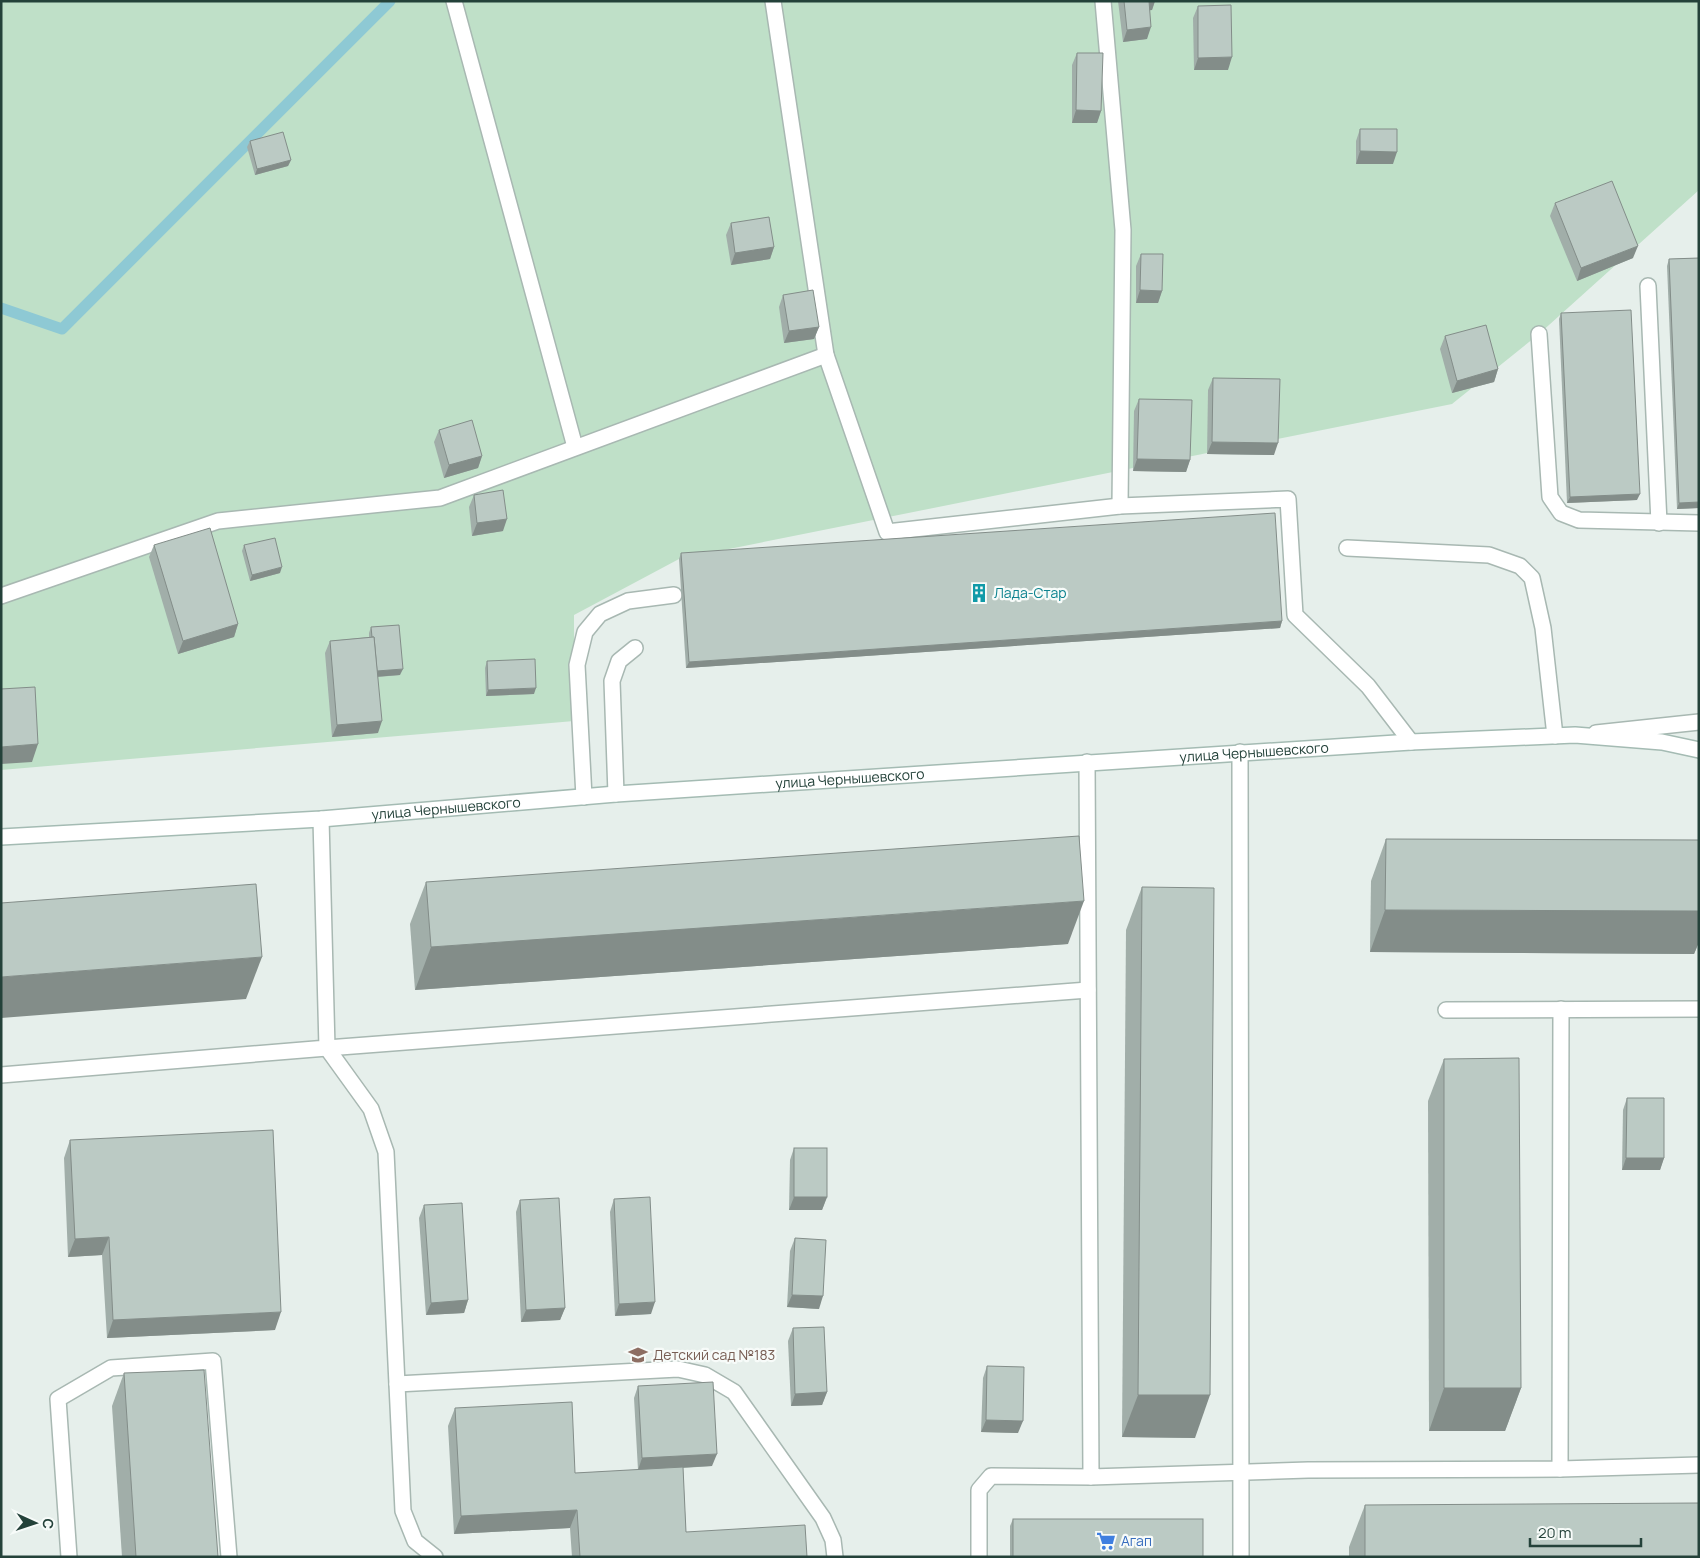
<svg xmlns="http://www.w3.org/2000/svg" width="1700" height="1558" viewBox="0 0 1700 1558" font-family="Manrope,sans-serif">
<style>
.green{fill:#bfe0c8}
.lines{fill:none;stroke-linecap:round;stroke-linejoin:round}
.stream{stroke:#8ec9d4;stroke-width:11}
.lane-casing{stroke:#a8b8b2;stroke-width:18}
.street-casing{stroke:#a8b8b2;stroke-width:18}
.secondary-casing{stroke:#a4bbb3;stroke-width:18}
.lane{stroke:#fff;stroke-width:15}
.street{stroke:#fff;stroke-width:15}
.secondary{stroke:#fff;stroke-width:15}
.wall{fill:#a1aea9}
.shaded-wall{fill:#838d89}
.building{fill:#bbcac4;stroke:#838d89}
.labels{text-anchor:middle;stroke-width:4.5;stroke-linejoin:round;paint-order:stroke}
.culture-label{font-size:14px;fill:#0d838f;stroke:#f7fbf9;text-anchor:start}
.street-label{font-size:14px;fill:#24423a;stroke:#f7fbf9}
.education-label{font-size:14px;fill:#785e54;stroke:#f7fbf9;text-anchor:start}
.shop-label{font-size:14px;fill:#366cbe;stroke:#f7fbf9;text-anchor:start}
</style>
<rect width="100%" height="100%" fill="#e6efeb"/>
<polygon class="green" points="1,1 1699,1 1699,190 1539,334 1452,404 679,559 574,615 574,721 1,770"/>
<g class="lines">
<polyline class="stream" points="1,308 62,329 390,1"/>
<g class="lane-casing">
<g id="lane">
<polyline points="454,1 575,447"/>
<polyline points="773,1 826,355 887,532 1120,506 1288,499 1295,615 1368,686 1411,742"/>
<polyline points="1103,1 1123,230 1120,506"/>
<polyline points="1648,286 1659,523"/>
<polyline points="1539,334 1550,497 1561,513 1579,520 1699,523"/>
<polyline points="1347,548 1489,555 1520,566 1532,578 1543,628 1555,736"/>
<polyline points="1,596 218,521 440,498 826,355"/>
<polyline points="1240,752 1241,1557"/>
<polyline points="1087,762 1091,1477 1308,1470 1560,1469 1699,1465"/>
<polyline points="616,794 612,681 619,661 635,648"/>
<polyline points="584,797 577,665 585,632 600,614 628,601 674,595"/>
<polyline points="1446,1010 1699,1009"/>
<polyline points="327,1048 1088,990"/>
<polyline points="327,1048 371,1109 386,1152 403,1511 415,1541 435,1557"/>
<polyline points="1,1075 327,1048 321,819"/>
<polyline points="397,1384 678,1369 705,1375 734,1392 823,1518 833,1540 835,1557"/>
<polyline points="1560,1469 1561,1009"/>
<polyline points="69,1557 58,1399 111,1368 213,1361 229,1557"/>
<polyline points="979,1557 979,1490 991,1476 1091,1477"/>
</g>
</g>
<g class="street-casing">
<polyline id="street" points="1596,733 1699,722"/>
</g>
<g class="secondary-casing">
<g id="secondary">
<path id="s1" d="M1 837 321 819 616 794 1411 742 1575 735 1662 742 1699 750"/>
</g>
</g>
<use href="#lane" class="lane"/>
<use href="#street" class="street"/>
<use href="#secondary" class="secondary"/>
</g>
<g class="wall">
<polygon points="1118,1 1155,1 1152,10 1150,10 1147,39 1123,42"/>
<polygon points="1198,6 1228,70 1194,70 1193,18"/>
<polygon points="1077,53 1101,111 1097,123 1072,123 1072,65"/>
<polygon points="1360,129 1393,164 1356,164 1356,141"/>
<polygon points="250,141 291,160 288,166 255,175 247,147"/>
<polygon points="1555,203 1633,258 1577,281 1550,216"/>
<polygon points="731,223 774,247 770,259 731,265 726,235"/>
<polygon points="1141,254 1162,291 1158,303 1136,303 1136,266"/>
<polygon points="1699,258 1699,508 1677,509 1667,266 1669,259"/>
<polygon points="783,295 819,327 814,339 784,343 779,307"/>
<polygon points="1561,313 1637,500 1567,503 1559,319"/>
<polygon points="1445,336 1498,369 1494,382 1452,393 1440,349"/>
<polygon points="1213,378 1274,455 1207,454 1208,390"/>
<polygon points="1139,399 1190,460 1186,472 1133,471 1134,411"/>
<polygon points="439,430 482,456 478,468 444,478 434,442"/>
<polygon points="474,495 503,531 472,536 469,507"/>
<polygon points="154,545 238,624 234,637 178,654 149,557"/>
<polygon points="244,545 280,573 250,581 242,551"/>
<polygon points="681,553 1282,621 1280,628 686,668 679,559"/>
<polygon points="371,627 400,675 378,677 378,733 332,737 325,653 330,641 369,637 369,633"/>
<polygon points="487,661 534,694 486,696 485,668"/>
<polygon points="1386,839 1699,840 1699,942 1694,954 1370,952 1371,881"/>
<polygon points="426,882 1068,944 415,990 410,924"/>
<polygon points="1142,887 1195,1438 1122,1437 1126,930"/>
<polygon points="1444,1059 1521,1388 1505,1431 1429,1431 1428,1101"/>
<polygon points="1627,1098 1664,1158 1660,1170 1622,1170 1623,1110"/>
<polygon points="70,1140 275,1330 107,1338 102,1255 68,1257 64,1158"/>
<polygon points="794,1148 827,1197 822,1210 789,1210 790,1160"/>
<polygon points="614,1199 651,1314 615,1316 610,1212"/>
<polygon points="520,1200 565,1308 560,1320 521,1322 516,1212"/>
<polygon points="424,1205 468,1300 464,1313 426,1315 419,1218"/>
<polygon points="795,1238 819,1309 787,1307 790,1251"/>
<polygon points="793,1328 827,1392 822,1405 791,1406 788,1341"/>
<polygon points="987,1366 1018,1433 981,1432 983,1378"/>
<polygon points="124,1373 218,1557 122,1557 112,1406"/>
<polygon points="638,1386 712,1466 683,1468 686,1532 807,1557 572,1557 570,1528 454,1534 448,1426 455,1408 575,1473 638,1470 634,1398"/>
<polygon points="1365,1505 1699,1557 1349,1557 1349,1547"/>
<polygon points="1013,1519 1203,1557 1010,1557 1010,1526"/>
</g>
<g class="shaded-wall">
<polygon points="1148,1 1155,1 1152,10 1144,11"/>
<polygon points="1151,27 1147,39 1123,42 1127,30"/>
<polygon points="1232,57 1228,70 1194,70 1198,58"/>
<polygon points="1076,110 1101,111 1097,123 1072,123"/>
<polygon points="1360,151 1397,152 1393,164 1356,164"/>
<polygon points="291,160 288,166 255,175 257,169"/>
<polygon points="1638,246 1633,258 1577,281 1581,268"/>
<polygon points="774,247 770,259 731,265 735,253"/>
<polygon points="1140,290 1162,291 1158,303 1136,303"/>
<polygon points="819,327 814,339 784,343 789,331"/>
<polygon points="1498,369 1494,382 1452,393 1457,381"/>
<polygon points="1212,442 1278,443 1274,455 1207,454"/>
<polygon points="482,456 478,468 444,478 449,465"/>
<polygon points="1137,459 1190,460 1186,472 1133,471"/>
<polygon points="1640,494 1637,500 1567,503 1570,497"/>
<polygon points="1699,502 1699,508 1677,509 1679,503"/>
<polygon points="507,519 503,531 472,536 477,523"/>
<polygon points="282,567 280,573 250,581 252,575"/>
<polygon points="1282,621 1280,628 686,668 689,662"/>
<polygon points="238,624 234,637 178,654 183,641"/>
<polygon points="403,669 400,675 373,677 375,671"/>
<polygon points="536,688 534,694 486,696 488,690"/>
<polygon points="382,721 378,733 332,737 337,725"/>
<polygon points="38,744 32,762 1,764 1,747"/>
<polygon points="1084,901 1068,944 415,990 431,947"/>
<polygon points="1385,910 1699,911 1699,942 1694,954 1370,952"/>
<polygon points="262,957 246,999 1,1018 1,977"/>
<polygon points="1626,1158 1664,1158 1660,1170 1622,1170"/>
<polygon points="794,1197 827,1197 822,1210 789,1210"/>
<polygon points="109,1237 102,1255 68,1257 75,1239"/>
<polygon points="792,1295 823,1296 819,1309 787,1307"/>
<polygon points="468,1300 464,1313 426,1315 431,1303"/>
<polygon points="655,1302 651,1314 615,1316 619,1304"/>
<polygon points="565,1308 560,1320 521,1322 526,1310"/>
<polygon points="281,1312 275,1330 107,1338 113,1320"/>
<polygon points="1444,1388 1521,1388 1505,1431 1429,1431"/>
<polygon points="827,1392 822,1405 791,1406 795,1394"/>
<polygon points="1138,1395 1210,1395 1195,1438 1122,1437"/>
<polygon points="986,1420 1023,1421 1018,1433 981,1432"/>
<polygon points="717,1454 712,1466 638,1470 642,1458"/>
<polygon points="577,1510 570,1528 454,1534 461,1516"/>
</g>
<g class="building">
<polygon points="1124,1 1149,1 1151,27 1127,30"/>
<polygon points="1231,5 1232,57 1198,58 1198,6"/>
<polygon points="1077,53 1103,53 1101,111 1076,110"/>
<polygon points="1360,129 1397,129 1397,152 1360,151"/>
<polygon points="283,132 291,160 257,169 250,141"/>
<polygon points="1612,181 1638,246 1581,268 1555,203"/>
<polygon points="769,217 774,247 735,253 731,223"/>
<polygon points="1141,254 1163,254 1162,291 1140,290"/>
<polygon points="1699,258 1699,502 1679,503 1669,259"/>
<polygon points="813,290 819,327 789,331 783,295"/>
<polygon points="1631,310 1640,494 1570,497 1561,313"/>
<polygon points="1486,325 1498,369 1457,381 1445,336"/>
<polygon points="1213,378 1280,379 1278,443 1212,442"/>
<polygon points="1139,399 1192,400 1190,460 1137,459"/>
<polygon points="472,420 482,456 449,465 439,430"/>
<polygon points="503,490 507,519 477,523 474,495"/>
<polygon points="1275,513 1282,621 689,662 681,553"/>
<polygon points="210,528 238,624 183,641 154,545"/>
<polygon points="275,538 282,567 252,575 244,545"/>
<polygon points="399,625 403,669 377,671 374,637 372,637 371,627"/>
<polygon points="374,637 382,721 337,725 330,641"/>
<polygon points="535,659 536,688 488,690 487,661"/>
<polygon points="35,687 38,744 1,747 1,689"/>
<polygon points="1079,836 1084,901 431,947 426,882"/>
<polygon points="1386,839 1699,840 1699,911 1385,910"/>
<polygon points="256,884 262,957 1,977 1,903"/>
<polygon points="1142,887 1214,888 1210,1395 1138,1395"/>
<polygon points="1519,1058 1521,1388 1444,1388 1444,1059"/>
<polygon points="1627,1098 1664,1098 1664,1158 1626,1158"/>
<polygon points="273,1130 281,1312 113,1320 109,1237 75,1239 70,1140"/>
<rect x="794" y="1148" width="33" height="49"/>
<polygon points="650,1197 655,1302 619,1304 614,1199"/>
<polygon points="559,1198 565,1308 526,1310 520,1200"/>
<polygon points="462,1203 468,1300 431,1303 424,1205"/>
<polygon points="795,1238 826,1240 823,1296 792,1295"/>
<polygon points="824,1327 827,1392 795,1394 793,1328"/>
<polygon points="987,1366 1024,1367 1023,1421 986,1420"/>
<polygon points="204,1370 218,1557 136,1557 124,1373"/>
<polygon points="713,1382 717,1454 642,1458 638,1386"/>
<polygon points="572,1402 575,1473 683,1467 686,1532 805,1525 807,1557 580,1557 577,1510 461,1516 455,1408"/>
<polygon points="1699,1503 1699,1557 1365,1557 1365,1505"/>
<rect x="1013" y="1519" width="190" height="38"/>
</g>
<defs>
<g id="building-bare" transform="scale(1.5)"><path d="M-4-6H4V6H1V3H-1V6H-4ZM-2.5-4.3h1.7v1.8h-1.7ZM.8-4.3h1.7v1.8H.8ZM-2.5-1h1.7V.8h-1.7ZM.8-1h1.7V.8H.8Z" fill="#0f9aa8" stroke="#f7fbf9" stroke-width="2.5" paint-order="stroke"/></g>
<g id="school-bare" transform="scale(1.5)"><path d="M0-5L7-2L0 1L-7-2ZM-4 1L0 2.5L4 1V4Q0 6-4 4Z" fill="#8d6e63" stroke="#f7fbf9" stroke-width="2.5" paint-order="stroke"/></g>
<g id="supermarket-bare" transform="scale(1.5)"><path d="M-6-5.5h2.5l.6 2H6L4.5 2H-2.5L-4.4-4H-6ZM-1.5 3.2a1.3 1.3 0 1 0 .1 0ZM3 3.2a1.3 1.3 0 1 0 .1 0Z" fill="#3f7fe0" stroke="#f7fbf9" stroke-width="2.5" paint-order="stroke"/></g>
</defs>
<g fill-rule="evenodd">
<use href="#building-bare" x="979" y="593"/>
<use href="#school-bare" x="638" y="1355"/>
<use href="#supermarket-bare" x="1106" y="1541"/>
</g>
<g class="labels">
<g class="culture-label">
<text x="994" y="598">Лада-Стар</text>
</g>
<g class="street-label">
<text dy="5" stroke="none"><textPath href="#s1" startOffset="1256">улица Чернышевского</textPath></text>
<text dy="5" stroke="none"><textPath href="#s1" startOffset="851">улица Чернышевского</textPath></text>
<text dy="5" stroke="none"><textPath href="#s1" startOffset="446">улица Чернышевского</textPath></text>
</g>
<g class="education-label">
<text x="653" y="1360">Детский сад №183</text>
</g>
<g class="shop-label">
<text x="1121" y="1546">Агап</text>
</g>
</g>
<rect width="1700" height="1558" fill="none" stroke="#24423a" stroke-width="5"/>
<g transform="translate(35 1523) rotate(93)" stroke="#f7fbf9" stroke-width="4" paint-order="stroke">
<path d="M0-4L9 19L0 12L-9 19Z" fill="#24423a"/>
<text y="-8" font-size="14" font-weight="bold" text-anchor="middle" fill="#24423a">С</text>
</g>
<path d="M1530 1538v8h111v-8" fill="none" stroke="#24423a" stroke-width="2.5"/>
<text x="1538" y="1538" font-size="15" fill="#24423a" stroke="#f7fbf9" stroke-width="4" paint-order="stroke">20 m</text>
</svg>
